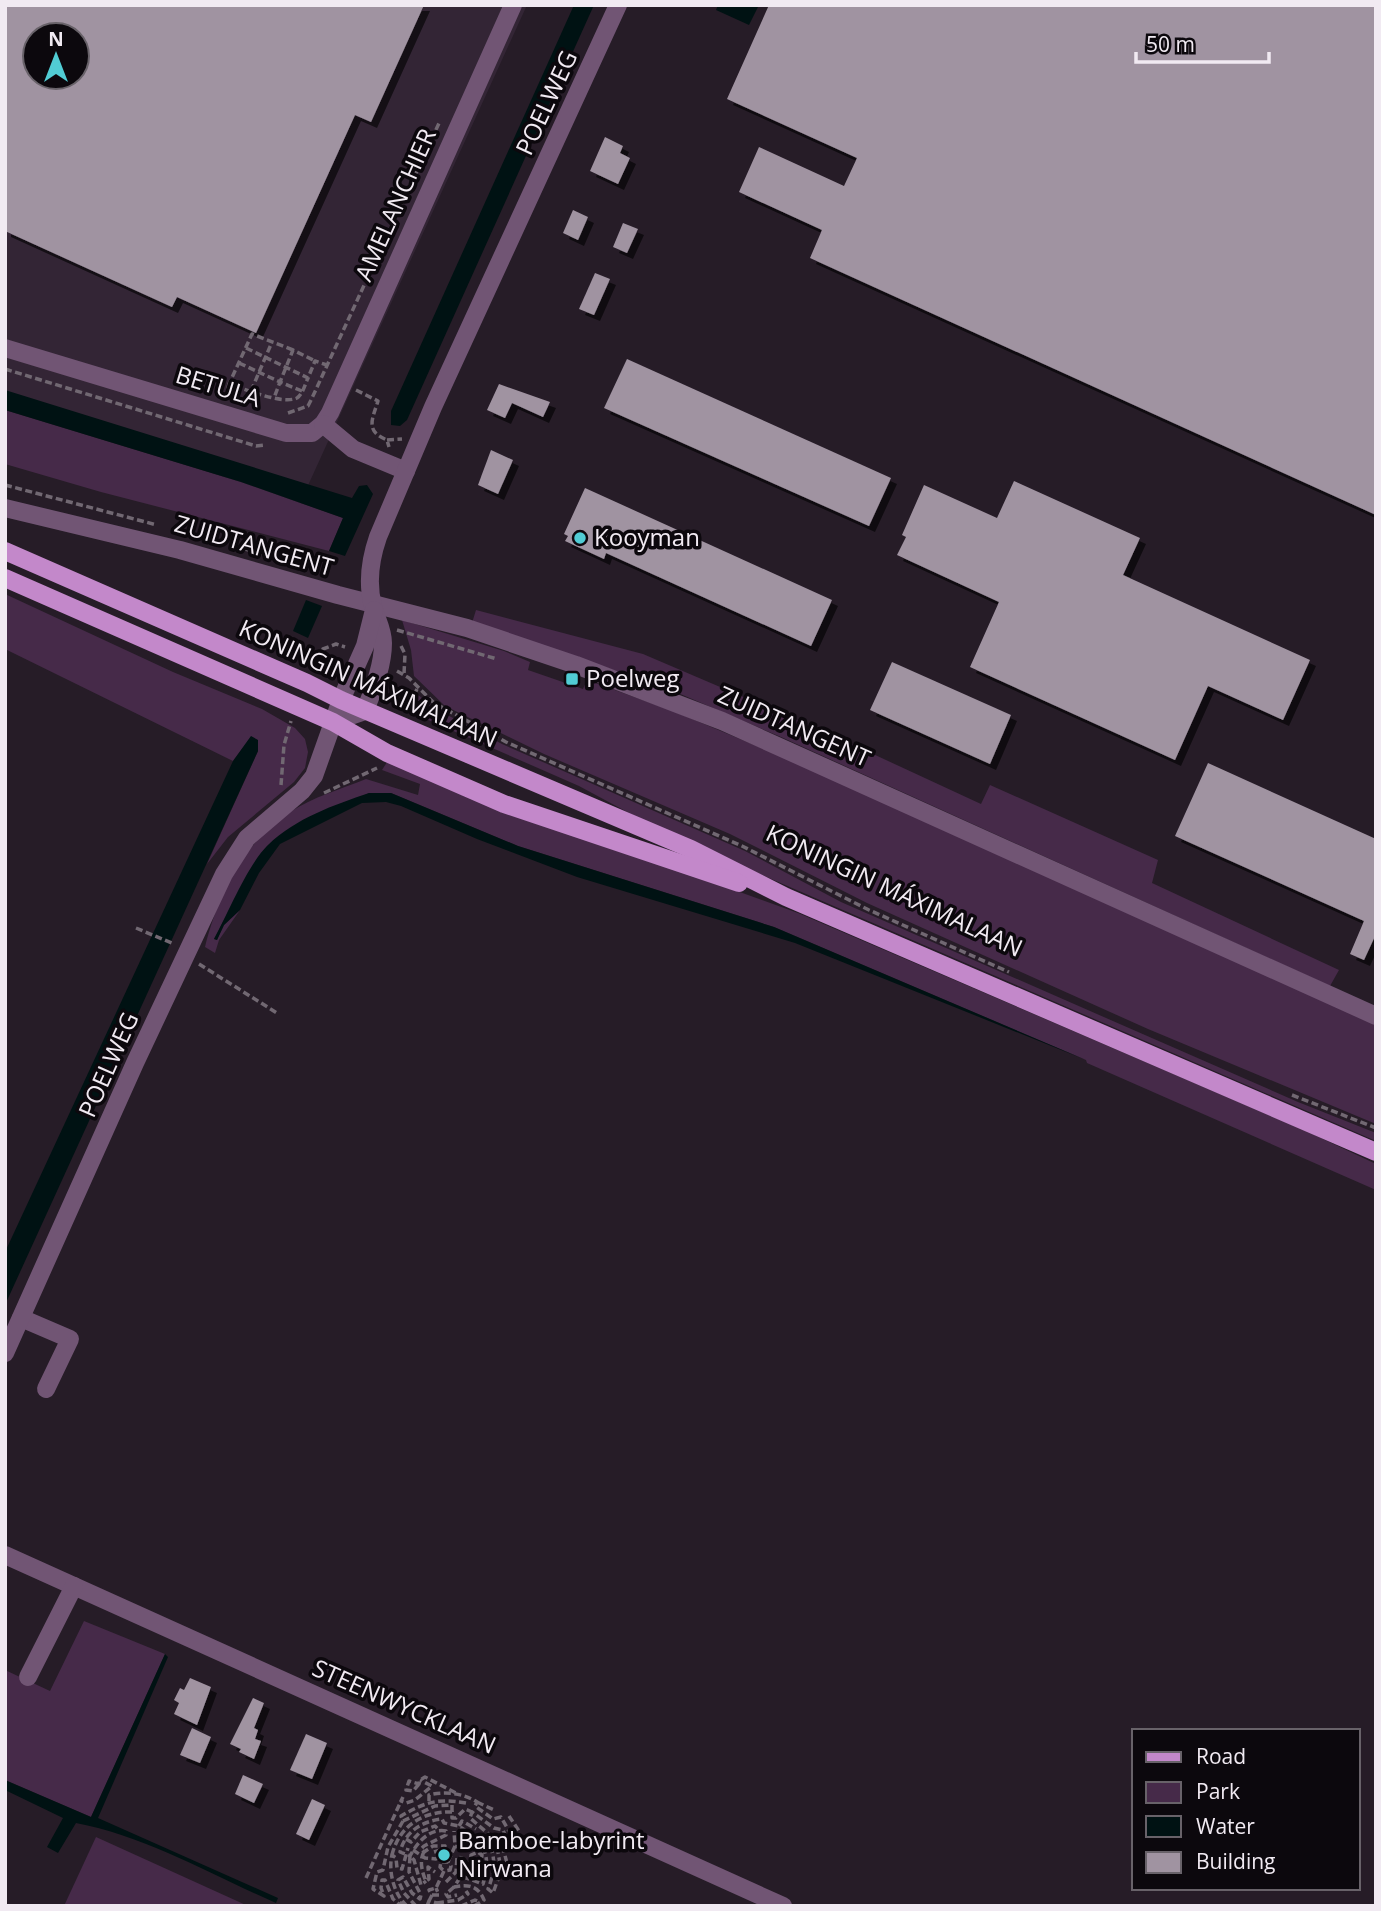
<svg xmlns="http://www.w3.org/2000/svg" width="1381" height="1911" viewBox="0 0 1381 1911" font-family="'Open Sans',sans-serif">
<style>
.built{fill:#332535;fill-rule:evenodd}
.green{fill:#462a49}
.water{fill:#001213}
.building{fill:#a093a1;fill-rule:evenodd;filter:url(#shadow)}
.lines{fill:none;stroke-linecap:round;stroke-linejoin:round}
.path{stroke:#716872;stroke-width:3.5;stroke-dasharray:7 3.5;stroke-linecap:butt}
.minor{stroke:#715574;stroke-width:18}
.major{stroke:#c388ca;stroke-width:18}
.poi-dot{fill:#51ccd4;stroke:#0c080d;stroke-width:2.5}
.labels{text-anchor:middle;stroke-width:7;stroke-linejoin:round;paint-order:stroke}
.street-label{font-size:24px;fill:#f1eaf2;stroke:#0c080d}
.poi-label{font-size:24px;fill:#f1eaf2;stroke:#0c080d;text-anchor:start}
</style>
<defs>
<filter id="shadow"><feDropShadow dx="6" dy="6" stdDeviation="0" flood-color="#0009"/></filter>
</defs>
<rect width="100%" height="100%" fill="#261c27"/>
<path class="built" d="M5 5H527L300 503 5 401ZM35 35H77V77H35Z"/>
<g class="green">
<polygon points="5,410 241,482 343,518 329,551 101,492 5,464"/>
<polygon points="5,594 173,672 262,709 295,728 305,739 308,752 305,768 294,782 228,837 207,864 258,751 257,740 251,737 233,761 5,649"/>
<polygon points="476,610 643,654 832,735 981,804 990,785 1158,860 1152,883 1339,970 1330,986 781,737 678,693 611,669 472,623"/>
<polygon points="402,620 504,651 530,662 528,670 583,689 587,680 673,711 776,754 1376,1025 1376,1124 1148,1029 867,903 730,834 544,754 445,706 414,676 411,650"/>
<polygon points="418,695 436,709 502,744 745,851 841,902 1298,1102 1376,1133 1376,1141 670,835 579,786 410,712"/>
<path d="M389 759 665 865 798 913 1304 1130 1376 1164V1190L1087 1063 1086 1060 774 927 518 846 391 793H369L267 846 251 869 214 939 217 940 224 925 240 910 219 940 215 953 205 947C217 897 245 840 290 812 313 797 341 789 366 779L418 795 420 784 382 770Z"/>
<polygon points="84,1621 165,1654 91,1817 5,1780 5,1670 50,1691"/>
<polygon points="96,1837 248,1906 64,1906"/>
</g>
<g class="water">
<polygon points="574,5 594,5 407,420 400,426 391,425 391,411"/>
<polygon points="718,5 759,5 749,25 716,10"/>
<polygon points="5,390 352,498 359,486 367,485 373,494 345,556 329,551 343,518 241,482 5,410"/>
<polygon points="306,600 322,606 308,638 293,631"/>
<polygon points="251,736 258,740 258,751 5,1305 5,1252 233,761"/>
<path d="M369 793H391L518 846 774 927 1086 1060 795 943 577 877 477 839 401 806 386 802 362 803 280 844 259 873 240 910 224 925 217 940 214 939C228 913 248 864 268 845 296 818 334 805 369 793Z"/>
<path d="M165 1654 168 1657 98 1818 278 1898 276 1903C212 1875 145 1836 76 1823L58 1853 47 1847 63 1818 5 1790V1780L91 1817Z"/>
</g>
<g class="building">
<path d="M5 5H424L371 122 355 115 256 333 177 297 172 307 5 231ZM35 35H77V77H35Z"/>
<polygon points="769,5 1376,5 1376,515 810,258 822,230 739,192 759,147 844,186 857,158 727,99"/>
<polygon points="605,137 623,146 620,153 630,158 618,184 590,171"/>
<polygon points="573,210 588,217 578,240 563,233"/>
<polygon points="623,223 638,229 627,253 613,247"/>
<polygon points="595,273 610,279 594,315 579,309"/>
<polygon points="627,359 891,478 869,526 604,408"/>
<polygon points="499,384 550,402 543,417 512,403 505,418 487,410"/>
<polygon points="491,450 513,460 498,494 478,485"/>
<polygon points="1014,481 1140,538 1123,575 1310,660 1283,720 1208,686 1175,760 970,667 999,602 897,555 906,537 902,535 924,485 997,518"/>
<polygon points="585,488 832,600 811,646 606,553 604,559 565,541 568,536 564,534"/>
<polygon points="892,662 1011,715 990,764 870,710"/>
<polygon points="1208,763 1376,839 1376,934 1364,960 1350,954 1364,921 1175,836"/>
<polygon points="190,1678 211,1687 197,1725 174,1714 179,1703 174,1700 180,1688 184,1690"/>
<polygon points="253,1698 264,1703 254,1728 258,1730 255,1739 261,1741 254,1759 239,1752 241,1749 230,1744"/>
<polygon points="192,1728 211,1737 200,1763 180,1755"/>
<polygon points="306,1734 327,1743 312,1779 290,1770"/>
<polygon points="243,1775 263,1784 254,1803 235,1794"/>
<polygon points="312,1799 325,1805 309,1840 296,1834"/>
</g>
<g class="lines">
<g class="path">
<polyline points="246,348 308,378 315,361 327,365"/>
<path d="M293 350 252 334 229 384C245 389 282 405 297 398 303 394 305 384 308 378"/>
<polyline points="239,363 280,382 274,398"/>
<polyline points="5,369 256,446 265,445"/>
<path d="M356 390 378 401C372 420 365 431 387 440L389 447"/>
<polyline points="251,391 272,342"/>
<polyline points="302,391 280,382 293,350 315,361"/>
<polyline points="225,399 229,384"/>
<polyline points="288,413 308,406 312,398 440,121"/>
<polyline points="387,440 402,439"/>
<polyline points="5,485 157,525"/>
<polyline points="245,549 292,562"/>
<polyline points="397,630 497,659"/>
<polyline points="401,646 405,654 404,674"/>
<polyline points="314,669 323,649 336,644 345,647"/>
<polyline points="397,671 409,678 434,703 506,742 742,846 869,910 1009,972"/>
<polyline points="406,712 417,689"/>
<polyline points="281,785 284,745 291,721"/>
<polyline points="324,793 377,768"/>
<polyline points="136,928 174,944"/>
<polyline points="199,964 277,1013"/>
<polyline points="1292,1095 1376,1128"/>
<polyline points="419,1784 413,1791 406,1790 409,1781 419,1784 420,1780 425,1777 456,1793"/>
<polyline points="403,1797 401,1801 406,1803 415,1800 432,1786 420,1780"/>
<path d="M429 1801V1795C445 1791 463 1793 477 1802L475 1806 493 1819 501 1817 514 1840"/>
<polyline points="477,1802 494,1810"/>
<path d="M452 1812V1805L435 1806 403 1821 401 1816C425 1802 438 1798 466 1803"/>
<polyline points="459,1826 462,1821 476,1829"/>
<polyline points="406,1839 411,1842 420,1832 435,1826 439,1830"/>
<polyline points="497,1847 501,1869"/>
<polyline points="413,1850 425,1858 436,1859 444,1852 444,1849"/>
<path d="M424 1852C419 1859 422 1873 426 1881L429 1879 428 1867 435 1872"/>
<path d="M434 1852 444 1849 445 1846H433L424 1852 421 1849 424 1846 446 1835V1831C429 1828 417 1843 410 1856L400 1852C405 1831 423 1821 442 1819L444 1823 459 1826 472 1835V1839L462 1835 460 1839 467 1846 465 1850 455 1846"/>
<path d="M392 1855C399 1826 423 1811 452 1812V1818H456L465 1809 472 1812"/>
<polyline points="448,1862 455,1846 454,1831"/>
<polyline points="366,1878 401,1801"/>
<polyline points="469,1878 471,1855 478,1852 482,1855 478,1882"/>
<polyline points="446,1882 456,1872 457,1857 462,1858 463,1865 461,1876"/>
<polyline points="454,1887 446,1894 448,1897 457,1895"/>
<polyline points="432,1895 439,1895 436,1888"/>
<polyline points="429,1901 432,1895 429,1890 436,1888 444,1871 450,1870 451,1866 448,1862 441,1862 440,1867 444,1871"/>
<polyline points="402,1902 400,1905 393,1899 385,1880 382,1880 381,1888 384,1896 373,1889 377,1872 383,1870 388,1847 403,1821"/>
<polyline points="437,1903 458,1900 468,1894 466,1891"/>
<path d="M407 1906C394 1895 388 1871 392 1855L396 1858 397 1868 402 1869 408 1848"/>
<polyline points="416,1906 404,1893 398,1880 403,1877 412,1893 420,1899 421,1895 409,1872 410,1856 414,1860 421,1885 426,1881"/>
<polyline points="427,1906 429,1901 437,1903 436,1906"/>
<polyline points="461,1906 475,1900 480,1902"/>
<path d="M474 1906 484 1900C478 1885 467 1884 454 1887L461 1876 483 1884C488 1866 489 1857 479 1841L482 1837C498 1850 495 1872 488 1889L493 1893 501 1871 507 1863 501 1841 492 1837 470 1818 472 1812 494 1828 503 1830 511 1850 519 1831 509 1816"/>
</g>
<g class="minor">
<polyline points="5,348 286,433 312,433 323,424 330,413 513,5"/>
<polyline points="323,424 353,449 406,471"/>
<polyline points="5,508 180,550 338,595 467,628 576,665 722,721 1376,1016"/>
<path d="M333 722 365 711C373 690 383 666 383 643 383 629 376 619 373 606 367 583 370 560 378 537L433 407 618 5"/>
<polyline points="21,1318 70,1339 46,1389"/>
<polyline points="5,1353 135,1063 224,874 247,838 302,791 314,776 341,700 365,646 374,610"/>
<polyline points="5,1555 783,1906"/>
<polyline points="28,1677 74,1586"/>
</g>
<g class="major">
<polyline points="5,551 307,683 341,700 691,849 786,897 1376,1152"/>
<polyline points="5,578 333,722 387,753 504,804 739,883"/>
</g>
</g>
<g class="poi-dot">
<circle cx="580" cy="538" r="7"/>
<rect x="565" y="672" width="14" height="14" rx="3.5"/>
<circle cx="444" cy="1855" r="7"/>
</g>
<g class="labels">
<g class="street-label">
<text transform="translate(547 103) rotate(-65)" y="8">POELWEG</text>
<text transform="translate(396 205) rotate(-66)" y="8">AMELANCHIER</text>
<text transform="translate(218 387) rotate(17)" y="8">BETULA</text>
<text transform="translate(254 546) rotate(16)" y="8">ZUIDTANGENT</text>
<text transform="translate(368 684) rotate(24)" y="8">KONINGIN MÁXIMALAAN</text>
<text transform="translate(794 727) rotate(24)" y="8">ZUIDTANGENT</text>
<text transform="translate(894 891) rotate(25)" y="8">KONINGIN MÁXIMALAAN</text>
<text transform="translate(109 1065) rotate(-66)" y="8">POELWEG</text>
<text transform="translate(404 1707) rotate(24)" y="8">STEENWYCKLAAN</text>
</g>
<g class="poi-label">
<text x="594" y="546">Kooyman</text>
<text x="586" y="687">Poelweg</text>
<text x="458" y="1849">Bamboe-labyrint<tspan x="458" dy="28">Nirwana</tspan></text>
</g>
</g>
<rect width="1381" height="1911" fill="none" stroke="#f1eaf2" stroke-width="14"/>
<rect x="1132" y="1729" width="228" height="161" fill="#0c080d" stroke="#686269" stroke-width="2"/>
<rect x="1146" y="1752" width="35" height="10" fill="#c388ca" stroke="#686269" stroke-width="2"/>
<text x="1196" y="1764" font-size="21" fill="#f1eaf2">Road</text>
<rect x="1146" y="1782" width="35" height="21" fill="#462a49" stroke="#686269" stroke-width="2"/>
<text x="1196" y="1799" font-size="21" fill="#f1eaf2">Park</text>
<rect x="1146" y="1816" width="35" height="21" fill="#001213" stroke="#686269" stroke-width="2"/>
<text x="1196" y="1834" font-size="21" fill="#f1eaf2">Water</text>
<rect x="1146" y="1852" width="35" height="21" fill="#a093a1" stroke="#686269" stroke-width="2"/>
<text x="1196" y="1869" font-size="21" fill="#f1eaf2">Building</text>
<g transform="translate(56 56)"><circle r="33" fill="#0c080d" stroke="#686269" stroke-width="2"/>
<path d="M0-5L12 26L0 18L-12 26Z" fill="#51ccd4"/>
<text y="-10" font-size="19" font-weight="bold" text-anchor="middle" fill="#f1eaf2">N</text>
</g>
<path d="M1136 52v10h133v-10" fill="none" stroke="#f1eaf2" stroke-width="3.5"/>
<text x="1146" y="52" font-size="21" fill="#f1eaf2" stroke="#0c080d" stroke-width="5" paint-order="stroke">50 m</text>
</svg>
